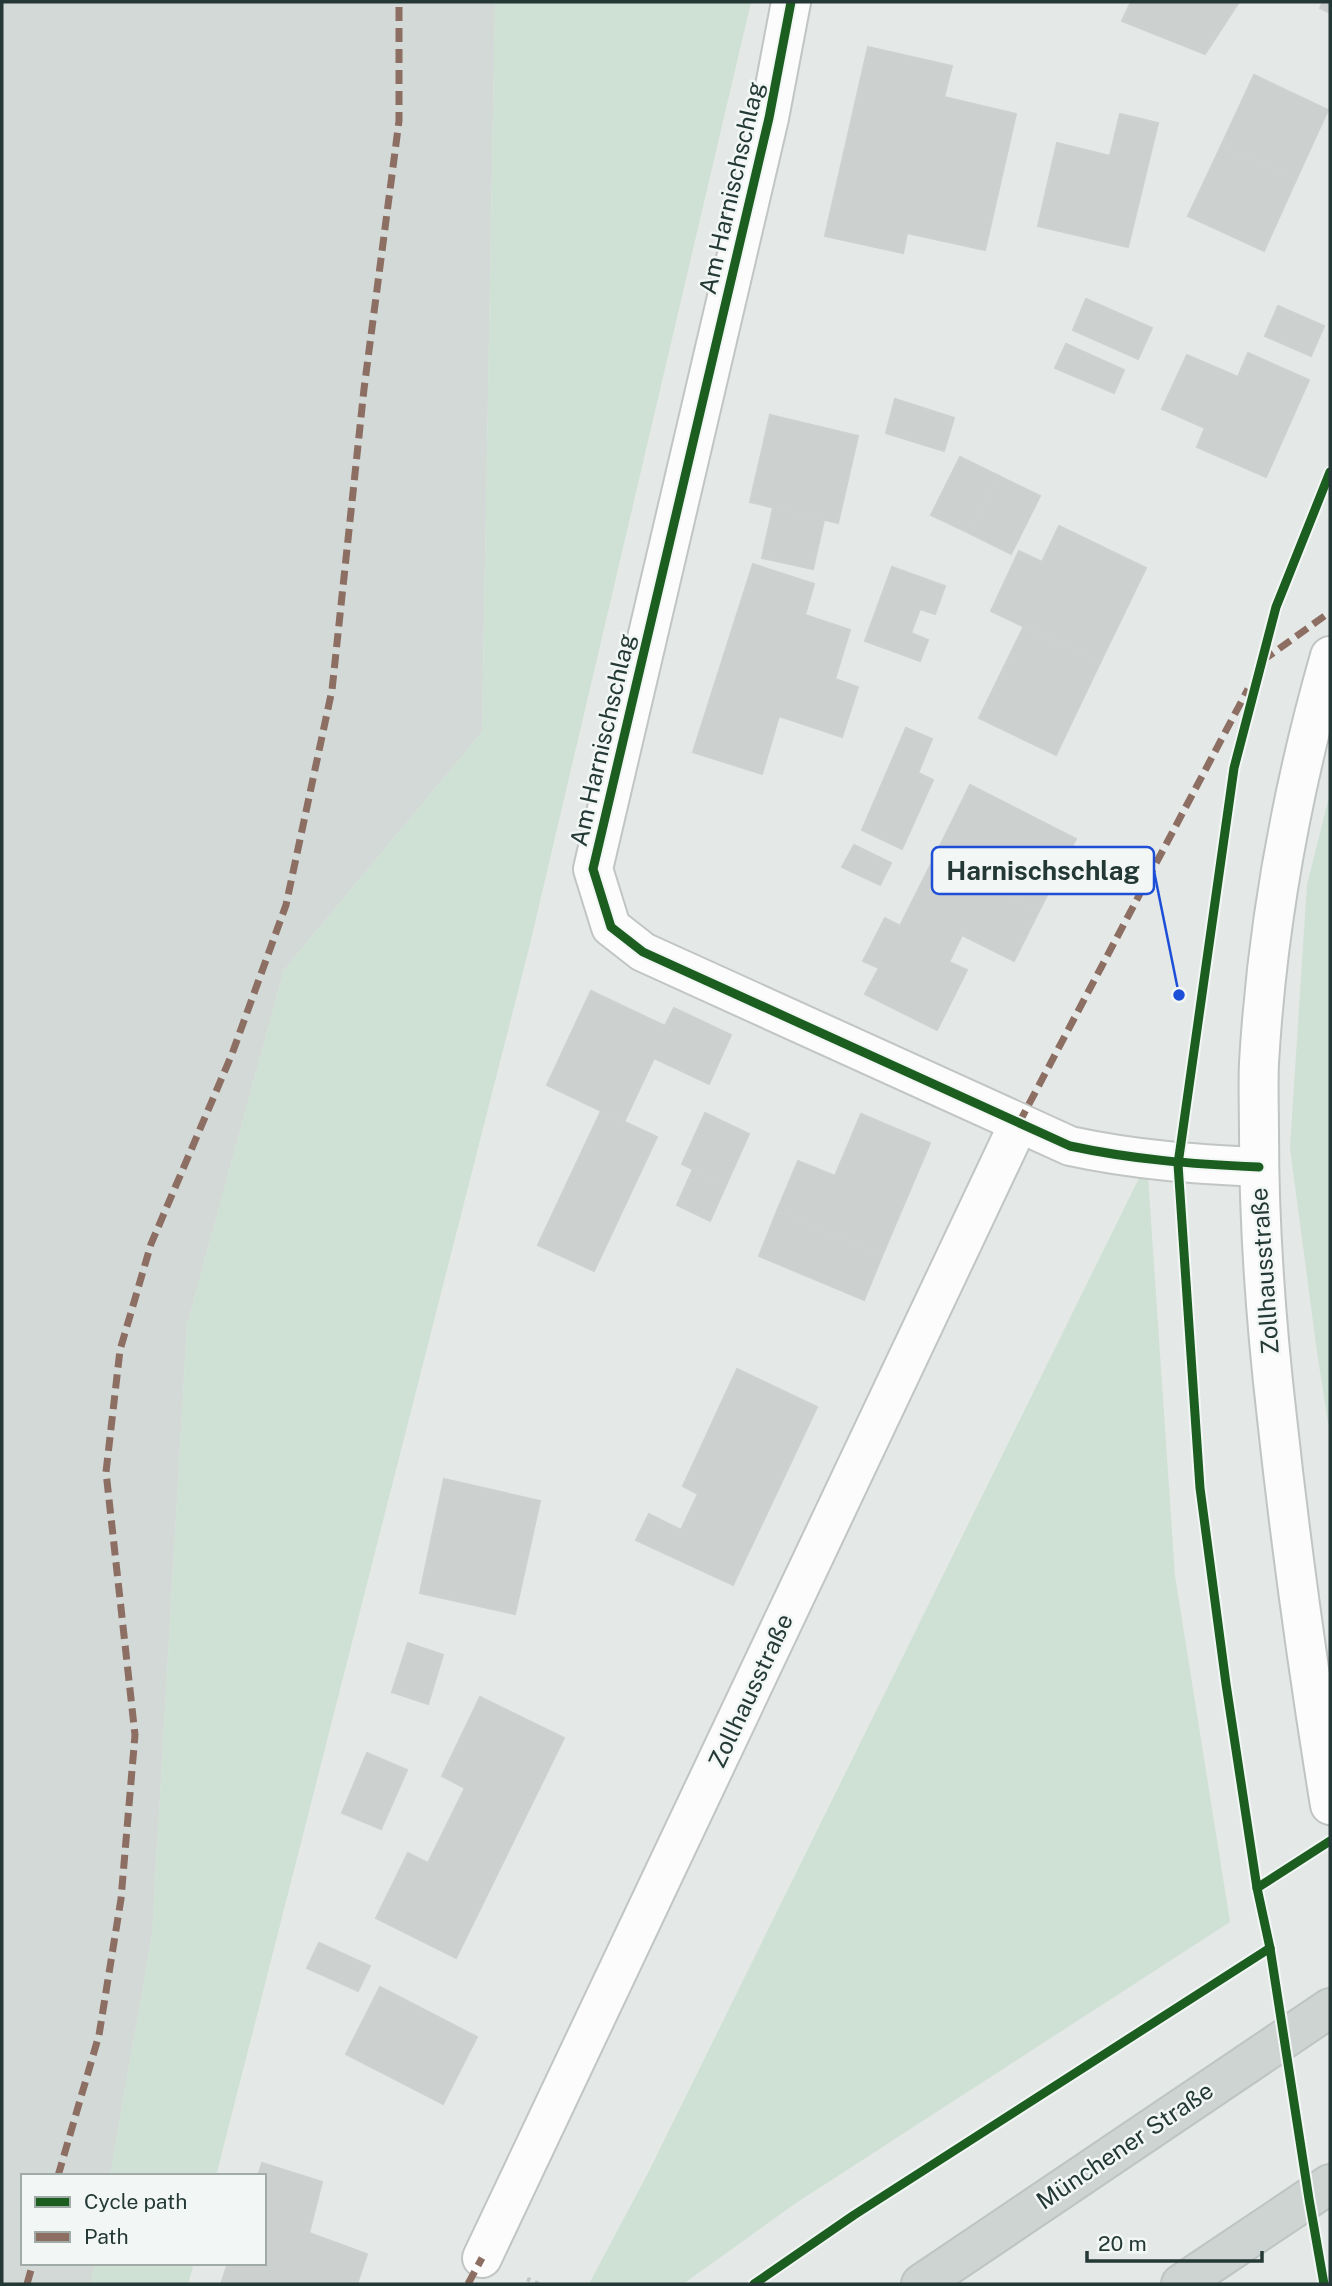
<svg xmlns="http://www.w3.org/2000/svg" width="1332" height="2286" viewBox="0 0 1332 2286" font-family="'Public Sans',sans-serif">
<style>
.built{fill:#d2d9d6}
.green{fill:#cfe0d5}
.building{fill:#ccd1cf;stroke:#cdd1cf;stroke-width:2}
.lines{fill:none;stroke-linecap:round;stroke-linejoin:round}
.minor-casing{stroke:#c1c5c3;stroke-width:42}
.secondary-casing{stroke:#c0c5c3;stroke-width:42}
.primary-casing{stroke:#bdc4c2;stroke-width:42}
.path{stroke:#c1c8c5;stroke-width:4.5;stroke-dasharray:3.5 5;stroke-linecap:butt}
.minor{stroke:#fbfcfb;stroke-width:38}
.secondary{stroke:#fbfcfb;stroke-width:38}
.primary{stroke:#ced4d2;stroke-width:38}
.quiet{stroke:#8d6e63;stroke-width:7;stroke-dasharray:14 7;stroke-linecap:butt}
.cycleway-casing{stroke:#f2f7f5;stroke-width:13}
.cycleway{stroke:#1b5e20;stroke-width:9}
.labels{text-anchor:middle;stroke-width:5;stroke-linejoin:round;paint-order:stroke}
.street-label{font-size:24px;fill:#243935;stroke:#f2f7f5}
.leader{fill:none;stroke:#1d4ed8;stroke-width:2.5}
.callout-dot{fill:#1d4ed8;stroke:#f2f7f5;stroke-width:2.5}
.callout{fill:#f2f7f5;stroke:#1d4ed8;stroke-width:2.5}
.callout-label{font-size:26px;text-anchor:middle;font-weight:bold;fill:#243935}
</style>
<rect width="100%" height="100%" fill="#e4e8e6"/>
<polygon class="built" points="2,2 495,2 482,732 284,970 187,1325 152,1935 110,2176 23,2176 23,2263 95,2263 91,2284 2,2284"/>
<g class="green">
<polygon points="495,2 751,2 530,944 216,2176 110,2176 152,1935 187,1325 284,970 482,732"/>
<polygon points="1330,793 1330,1435 1317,1352 1290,1148 1307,885"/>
<polygon points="1147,1162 1175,1576 1230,1922 796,2203 683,2284 589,2284 648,2173"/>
<polygon points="95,2263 194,2263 188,2284 91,2284"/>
</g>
<g class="building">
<polygon points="1131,2 1239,2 1205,54 1122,21"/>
<polygon points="1323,2 1330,2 1330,13 1320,8"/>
<polygon points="868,47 952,66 944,97 1016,114 985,250 907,233 903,253 825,236"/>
<polygon points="1254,75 1328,110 1296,180 1221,146"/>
<polygon points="1120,114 1158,123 1128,247 1038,226 1057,143 1110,156"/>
<polygon points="1221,146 1296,180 1264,251 1188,216"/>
<polygon points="1086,299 1152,328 1138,359 1073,330"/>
<polygon points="1278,306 1324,326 1311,356 1265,336"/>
<polygon points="1066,344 1124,370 1114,393 1055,368"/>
<polygon points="1248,353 1309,380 1266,477 1197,447 1205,428 1162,409 1187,355 1238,377"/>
<polygon points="895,399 954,418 944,451 886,433"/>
<polygon points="770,415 858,436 838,523 750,502"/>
<polygon points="960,457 999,476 971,534 931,515"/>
<polygon points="999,476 1040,496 1011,554 971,534"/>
<polygon points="773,508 824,520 813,569 762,558"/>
<polygon points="1059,526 1146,568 1100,663 991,611 1019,551 1042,562"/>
<polygon points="753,564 814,584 805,615 850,630 835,679 858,687 842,737 779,716 762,774 693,752"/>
<polygon points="892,567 945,586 935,614 920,609 911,633 928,640 920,661 865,641"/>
<polygon points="1024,626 1100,663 1056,755 979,718"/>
<polygon points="906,728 932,739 918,773 933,780 902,849 862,830"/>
<polygon points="970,785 1076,839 1039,911 934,858"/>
<polygon points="854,845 891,863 880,885 842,867"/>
<polygon points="934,858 1039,911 1014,961 962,935 949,962 967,970 937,1030 865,994 879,968 863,961 885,918 900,926"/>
<polygon points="591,991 665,1026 674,1008 731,1035 709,1084 654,1058 624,1122 547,1085"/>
<polygon points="601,1111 657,1137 594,1271 538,1245"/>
<polygon points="705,1113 749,1134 726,1185 682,1164"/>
<polygon points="861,1114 930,1143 882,1256 777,1211 798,1161 835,1176"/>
<polygon points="693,1169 726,1185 710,1221 677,1205"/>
<polygon points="777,1211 882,1256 864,1300 759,1256"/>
<polygon points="737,1369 817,1407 733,1585 636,1540 649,1514 681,1530 698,1494 683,1486"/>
<polygon points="444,1479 540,1501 515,1614 420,1593"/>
<polygon points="408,1643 443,1655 428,1704 392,1692"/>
<polygon points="480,1697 564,1738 456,1958 376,1918 408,1853 428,1863 465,1788 442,1776"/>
<polygon points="367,1753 407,1770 381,1829 342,1813"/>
<polygon points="319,1943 370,1966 358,1991 307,1968"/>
<polygon points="380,1987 477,2037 443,2104 346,2054"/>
<polygon points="262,2163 322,2182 309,2233 367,2254 357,2284 221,2284 228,2263 264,2263 264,2176 258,2176"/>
</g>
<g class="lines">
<g class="minor-casing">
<g id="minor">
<path d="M791 2 769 118 593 869 611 927 643 952 1070 1146C1135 1160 1193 1164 1259 1167"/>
<polyline points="482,2258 1019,1123"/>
</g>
</g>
<g class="secondary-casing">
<path id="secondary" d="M1330 656C1292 789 1267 925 1259 1063 1258 1086 1259 1110 1259 1133 1259 1228 1266 1323 1277 1418 1291 1547 1309 1676 1330 1805"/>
</g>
<g class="primary-casing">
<g id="primary">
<polyline points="921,2284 1330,2008"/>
<polyline points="1181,2284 1330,2184"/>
</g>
</g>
<polyline class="path" points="527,2279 539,2284"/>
<use href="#minor" class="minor"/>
<use href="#secondary" class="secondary"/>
<use href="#primary" class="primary"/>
<g class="quiet">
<polyline points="1262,661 1330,612"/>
<polyline points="1019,1123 1248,689"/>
<polyline points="58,2176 99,2035 121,1899 135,1735 106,1472 120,1350 151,1244 232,1054 286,905 332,690 364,389 399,121 399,2"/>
<polyline points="27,2284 33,2263"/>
<polyline points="468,2284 482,2258"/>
</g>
<g class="cycleway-casing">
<g id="cycleway">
<path d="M791 2 769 118 593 869 611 927 643 952 1070 1146C1135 1160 1193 1164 1259 1167"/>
<polyline points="1257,1888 1226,1684 1200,1488 1178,1164 1234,768 1276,607 1330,472"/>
<polyline points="1270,1948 1309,2199 1324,2284"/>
<polyline points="754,2284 854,2215 1270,1948 1257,1888 1330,1841"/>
</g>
</g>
<use href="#cycleway" class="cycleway"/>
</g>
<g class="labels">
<g class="street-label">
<text transform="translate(732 188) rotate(-77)" y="8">Am Harnischschlag</text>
<text transform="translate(603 740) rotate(-77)" y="8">Am Harnischschlag</text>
<text transform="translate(1265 1271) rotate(-94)" y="8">Zollhausstraße</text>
<text transform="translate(751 1691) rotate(-65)" y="8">Zollhausstraße</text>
<text transform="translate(1125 2146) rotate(-34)" y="8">Münchener Straße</text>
</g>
</g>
<path class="leader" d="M1179 995L1154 871"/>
<circle class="callout-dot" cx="1179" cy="995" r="7"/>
<rect class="callout" x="932" y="847" width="222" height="47" rx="7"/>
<g class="callout-label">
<text x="1043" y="880">Harnischschlag</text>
</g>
<rect width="1332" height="2286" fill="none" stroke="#243935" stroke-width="7"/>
<rect x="21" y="2174" width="245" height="91" fill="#f2f7f5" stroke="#a0aba8" stroke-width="2"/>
<rect x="35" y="2197" width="35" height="10" fill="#1b5e20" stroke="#a0aba8" stroke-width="2"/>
<text x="84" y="2209" font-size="21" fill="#243935">Cycle path</text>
<rect x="35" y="2232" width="35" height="10" fill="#8d6e63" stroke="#a0aba8" stroke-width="2"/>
<text x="84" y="2244" font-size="21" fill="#243935">Path</text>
<path d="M1087 2251v10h175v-10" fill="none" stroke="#243935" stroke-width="3.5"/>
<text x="1098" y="2251" font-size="21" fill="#243935" stroke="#f2f7f5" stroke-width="5" paint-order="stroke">20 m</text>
</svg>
